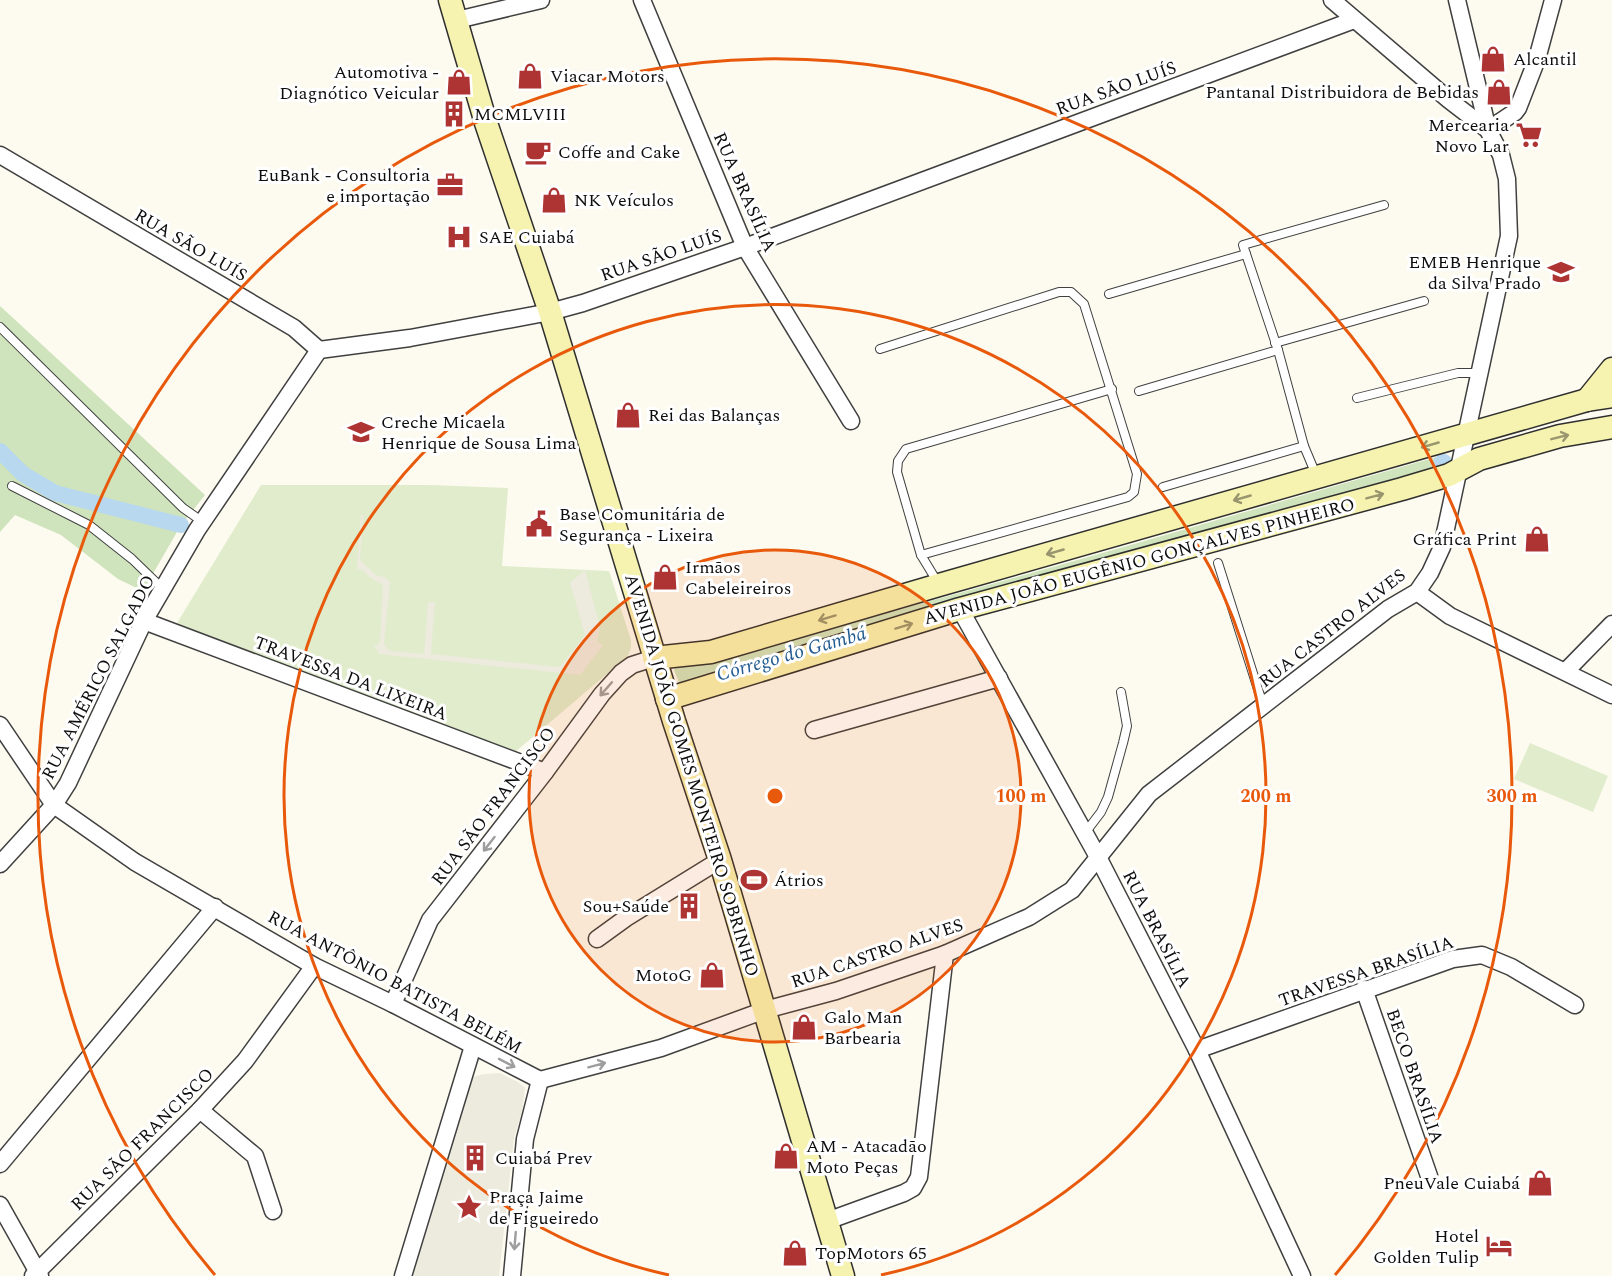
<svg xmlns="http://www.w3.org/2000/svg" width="1612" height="1276" viewBox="0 0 1612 1276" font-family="Spectral,serif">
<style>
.green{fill:#cfe4bc}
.pitch{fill:#e0eccc}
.plaza{fill:#edeade}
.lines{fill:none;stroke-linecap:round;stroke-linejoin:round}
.canal{stroke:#b8d8ef;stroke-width:16}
.lane-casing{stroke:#404040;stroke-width:10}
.street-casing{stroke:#404040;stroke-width:19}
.secondary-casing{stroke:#2f2f2f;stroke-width:25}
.lane{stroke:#fff;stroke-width:8}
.street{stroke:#fff;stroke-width:16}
.secondary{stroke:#f6f2b0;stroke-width:22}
.oneway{stroke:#99966f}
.oneway2{stroke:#9e9e9e}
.ring{fill:none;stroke:#e8590c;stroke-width:3}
.labels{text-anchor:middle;stroke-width:6;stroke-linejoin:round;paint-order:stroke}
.poi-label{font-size:18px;fill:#0d0d0d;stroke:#fff;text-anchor:start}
.street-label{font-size:18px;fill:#0d0d0d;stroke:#fff}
.water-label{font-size:20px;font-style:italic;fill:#235c91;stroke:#fff}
.centre{fill:#e8590c;stroke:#fff;stroke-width:3}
.ring-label{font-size:18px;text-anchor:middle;font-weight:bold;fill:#e8590c;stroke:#fff;stroke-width:6;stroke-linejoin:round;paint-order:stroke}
</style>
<rect width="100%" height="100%" fill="#fdfbef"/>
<g class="green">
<polygon points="0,306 205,495 181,525 143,591 118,579 61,535 15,515 0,532"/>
<path d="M1440 456 1444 471 682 690 674 670 677 666C933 605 1186 528 1440 456Z"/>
</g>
<g class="pitch">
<polygon points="261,485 430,485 508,488 502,566 609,571 631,640 631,648 627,657 515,752 181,634 177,623"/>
<polygon points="1530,743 1608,776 1593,812 1514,779"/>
</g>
<g class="plaza">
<polygon points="361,515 363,515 360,560 376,575 386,578 390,582 384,644 390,651 424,654 428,602 435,602 431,654 560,667 585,635 570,583 585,570 600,627 597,642 603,645 580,675 379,654 374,645 378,645 380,641 383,585 369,577 363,570 357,569"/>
<polygon points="500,1073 518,1082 525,1088 522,1111 514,1138 499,1276 410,1276 468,1082 473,1077 484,1074"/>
</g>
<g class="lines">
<g class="canal">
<polyline points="0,451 23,474 55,493 181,525"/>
<polyline points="1441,463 1444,462"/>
</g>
<g class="lane-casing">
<g id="lane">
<polyline points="1109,294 1246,254"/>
<polyline points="0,327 183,508 203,522"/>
<polyline points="1275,343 1424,301"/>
<polyline points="880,349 1059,292 1071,292 1084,304 1137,474 1134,492 1128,497 921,555"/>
<polyline points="1139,391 1278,350"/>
<polyline points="1357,398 1458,373 1478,373"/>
<polyline points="1304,446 1317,477"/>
<polyline points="12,486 89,525 132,559 163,589"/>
<polyline points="1163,487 1304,446 1278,350 1243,245 1384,205"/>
<polyline points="1218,563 1263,705"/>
<polyline points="938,583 921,555 897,472 898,461 906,449 1112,389"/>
<polyline points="1085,833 1101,812 1108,797 1123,743 1127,726 1121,692"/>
</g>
</g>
<g class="street-casing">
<g id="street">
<polyline points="642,0 745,247 851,421"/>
<polyline points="1457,0 1488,130"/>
<polyline points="457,20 541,0"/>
<polyline points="1488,130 1515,112 1518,108 1537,59 1553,0"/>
<polyline points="0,155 294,328 319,350 410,338 550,312 583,303 745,247 1354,20"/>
<polyline points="1417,592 1450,616 1612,695"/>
<polyline points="960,609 1098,857 1197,1050 1302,1276"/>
<polyline points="144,621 545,772"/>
<polyline points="1566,671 1612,624"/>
<polyline points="0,725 54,805 135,862 314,966 393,1004 540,1080 661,1048 765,1010 836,991 945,954 1029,917 1072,890 1149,794 1388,609 1417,592 1430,573 1442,547 1509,236 1507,179 1501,155 1488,130 1449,100 1332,0"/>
<polyline points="814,730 999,678"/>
<polyline points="0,864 54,805 68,783 144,621 197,530 319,350"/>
<polyline points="597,939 626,918 720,860"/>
<polyline points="1364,989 1429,1176"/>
<polyline points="393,1004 430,920 545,772 602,694 621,673 632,665 654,658"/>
<polyline points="1197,1050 1453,959 1482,955 1511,967 1575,1005"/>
<polyline points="200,1110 255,1156 273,1211"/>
<polyline points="0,1164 215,907"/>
<polyline points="0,1205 40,1276"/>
<polyline points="827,1221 904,1193 913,1188 919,1177 945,954"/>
<polyline points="33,1276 200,1110 245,1061 314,966"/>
<polyline points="403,1276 473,1046"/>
<polyline points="512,1276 525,1139 540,1080"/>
</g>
</g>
<g class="secondary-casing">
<g id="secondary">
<polyline points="450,0 486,123 550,312 674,721 720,860 843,1276"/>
<polyline points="1587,400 1612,369"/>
<polyline points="654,658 711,652 939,585 1587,400 1612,396"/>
<polyline points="667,699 960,609 1402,489 1449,475 1479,459 1560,436 1612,427"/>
</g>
</g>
<use href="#lane" class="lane"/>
<use href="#street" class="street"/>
<use href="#secondary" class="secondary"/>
</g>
<defs><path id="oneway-shaft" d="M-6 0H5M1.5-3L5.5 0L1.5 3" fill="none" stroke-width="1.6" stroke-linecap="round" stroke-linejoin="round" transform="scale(1.5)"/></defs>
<g class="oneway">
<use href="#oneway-shaft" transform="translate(1560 437) rotate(-14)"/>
<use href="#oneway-shaft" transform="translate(1430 445) rotate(164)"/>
<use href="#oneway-shaft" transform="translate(1375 496) rotate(-15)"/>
<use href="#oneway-shaft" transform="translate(1242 498) rotate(164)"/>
<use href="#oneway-shaft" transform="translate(1055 552) rotate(164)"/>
<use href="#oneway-shaft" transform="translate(827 618) rotate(163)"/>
<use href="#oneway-shaft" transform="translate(904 626) rotate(-17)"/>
</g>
<g class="oneway2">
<use href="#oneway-shaft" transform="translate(606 689) rotate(131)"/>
<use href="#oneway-shaft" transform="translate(489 844) rotate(128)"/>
<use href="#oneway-shaft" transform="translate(507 1063) rotate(27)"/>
<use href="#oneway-shaft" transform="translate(597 1065) rotate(-15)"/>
<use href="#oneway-shaft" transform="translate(515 1241) rotate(95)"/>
</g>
<circle cx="775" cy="796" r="246" fill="#e8590c" fill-opacity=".12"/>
<g class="ring">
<circle cx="775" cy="796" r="246"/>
<path d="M669 1275A491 491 0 1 1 881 1275"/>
<path d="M215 1275A737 737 0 1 1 1335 1275"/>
</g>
<defs>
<g id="shop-bare" transform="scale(2.07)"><path d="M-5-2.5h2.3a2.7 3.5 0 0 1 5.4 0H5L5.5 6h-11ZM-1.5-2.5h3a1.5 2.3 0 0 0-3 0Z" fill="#ae3434" stroke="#fff" stroke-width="2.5" paint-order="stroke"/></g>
<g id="building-bare" transform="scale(2.07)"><path d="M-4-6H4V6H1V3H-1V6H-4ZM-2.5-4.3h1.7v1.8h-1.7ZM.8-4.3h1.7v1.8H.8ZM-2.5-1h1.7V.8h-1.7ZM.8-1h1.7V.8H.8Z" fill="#ae3434" stroke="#fff" stroke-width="2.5" paint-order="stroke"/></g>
<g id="supermarket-bare" transform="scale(2.07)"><path d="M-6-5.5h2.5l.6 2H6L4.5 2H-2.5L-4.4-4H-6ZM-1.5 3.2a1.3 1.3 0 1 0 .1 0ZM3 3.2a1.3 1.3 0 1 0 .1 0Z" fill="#ae3434" stroke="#fff" stroke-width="2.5" paint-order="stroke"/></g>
<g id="cafe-bare" transform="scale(2.07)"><path d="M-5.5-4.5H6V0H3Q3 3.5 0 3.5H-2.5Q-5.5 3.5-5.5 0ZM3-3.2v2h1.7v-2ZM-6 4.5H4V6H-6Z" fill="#ae3434" stroke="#fff" stroke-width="2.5" paint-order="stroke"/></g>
<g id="office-bare" transform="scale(2.07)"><path d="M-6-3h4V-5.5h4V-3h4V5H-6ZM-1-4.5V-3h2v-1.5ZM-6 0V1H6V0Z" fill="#ae3434" stroke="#fff" stroke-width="2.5" paint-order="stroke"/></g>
<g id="hospital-bare" transform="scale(2.07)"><path d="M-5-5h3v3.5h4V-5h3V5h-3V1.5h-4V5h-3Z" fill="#ae3434" stroke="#fff" stroke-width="2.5" paint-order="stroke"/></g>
<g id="school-bare" transform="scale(2.07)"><path d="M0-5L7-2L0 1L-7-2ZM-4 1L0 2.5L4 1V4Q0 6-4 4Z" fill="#ae3434" stroke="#fff" stroke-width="2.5" paint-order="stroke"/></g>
<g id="civic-bare" transform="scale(2.07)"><path d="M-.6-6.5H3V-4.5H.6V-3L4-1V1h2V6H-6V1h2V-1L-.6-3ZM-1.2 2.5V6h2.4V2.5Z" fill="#ae3434" stroke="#fff" stroke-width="2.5" paint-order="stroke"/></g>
<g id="stadium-bare" transform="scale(2.07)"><path d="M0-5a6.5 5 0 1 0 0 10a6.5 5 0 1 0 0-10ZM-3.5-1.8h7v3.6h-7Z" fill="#ae3434" stroke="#fff" stroke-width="2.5" paint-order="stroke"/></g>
<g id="sight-bare" transform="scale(2.07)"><path d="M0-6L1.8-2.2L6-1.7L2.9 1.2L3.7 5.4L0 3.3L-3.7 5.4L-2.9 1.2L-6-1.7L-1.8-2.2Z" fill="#ae3434" stroke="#fff" stroke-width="2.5" paint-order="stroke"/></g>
<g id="hotel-bare" transform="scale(2.07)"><path d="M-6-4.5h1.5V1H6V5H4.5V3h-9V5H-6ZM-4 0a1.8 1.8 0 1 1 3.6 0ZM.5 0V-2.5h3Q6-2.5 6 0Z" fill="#ae3434" stroke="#fff" stroke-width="2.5" paint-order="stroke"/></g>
</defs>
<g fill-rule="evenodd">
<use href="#shop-bare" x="1493" y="59"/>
<use href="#shop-bare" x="530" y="76"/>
<use href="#shop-bare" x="459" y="82"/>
<use href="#shop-bare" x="1499" y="92"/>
<use href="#building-bare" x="454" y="114"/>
<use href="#supermarket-bare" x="1529" y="135"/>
<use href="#cafe-bare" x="538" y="152"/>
<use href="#office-bare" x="450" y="185"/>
<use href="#shop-bare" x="554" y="200"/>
<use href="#hospital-bare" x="459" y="237"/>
<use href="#school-bare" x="1561" y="272"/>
<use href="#shop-bare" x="628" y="415"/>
<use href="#school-bare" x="361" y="432"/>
<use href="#civic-bare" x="539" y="524"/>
<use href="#shop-bare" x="1537" y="539"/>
<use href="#shop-bare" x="665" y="577"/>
<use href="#stadium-bare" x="754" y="880"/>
<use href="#building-bare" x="689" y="906"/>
<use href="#shop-bare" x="712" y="975"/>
<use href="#shop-bare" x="804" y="1027"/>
<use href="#shop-bare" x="786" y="1156"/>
<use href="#building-bare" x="475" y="1158"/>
<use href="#shop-bare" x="1540" y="1183"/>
<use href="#sight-bare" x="469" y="1207"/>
<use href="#hotel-bare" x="1499" y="1246"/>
<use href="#shop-bare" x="795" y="1253"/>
</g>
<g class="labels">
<g class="poi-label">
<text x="1513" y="65">Alcantil</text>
<text x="439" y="78" text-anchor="end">Automotiva -<tspan x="439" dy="21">Diagnótico Veicular</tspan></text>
<text x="550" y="82">Viacar Motors</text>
<text x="1479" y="98" text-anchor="end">Pantanal Distribuidora de Bebidas</text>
<text x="474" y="120">MCMLVIII</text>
<text x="1509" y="131" text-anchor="end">Mercearia<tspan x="1509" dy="21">Novo Lar</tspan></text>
<text x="558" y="158">Coffe and Cake</text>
<text x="430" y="181" text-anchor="end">EuBank - Consultoria<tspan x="430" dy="21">e importação</tspan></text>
<text x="574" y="206">NK Veículos</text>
<text x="479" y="243">SAE Cuiabá</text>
<text x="1541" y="268" text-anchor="end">EMEB Henrique<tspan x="1541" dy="21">da Silva Prado</tspan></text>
<text x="648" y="421">Rei das Balanças</text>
<text x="381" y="428">Creche Micaela<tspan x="381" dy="21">Henrique de Sousa Lima</tspan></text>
<text x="559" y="520">Base Comunitária de<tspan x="559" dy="21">Segurança - Lixeira</tspan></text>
<text x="1517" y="545" text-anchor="end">Gráfica Print</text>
<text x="685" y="573">Irmãos<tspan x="685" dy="21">Cabeleireiros</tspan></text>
<text x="774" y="886">Átrios</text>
<text x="669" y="912" text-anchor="end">Sou+Saúde</text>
<text x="692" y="981" text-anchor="end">MotoG</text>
<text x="824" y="1023">Galo Man<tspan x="824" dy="21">Barbearia</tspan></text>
<text x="806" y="1152">AM - Atacadão<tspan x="806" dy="21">Moto Peças</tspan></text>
<text x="495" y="1164">Cuiabá Prev</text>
<text x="1520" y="1189" text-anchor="end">PneuVale Cuiabá</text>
<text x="489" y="1203">Praça Jaime<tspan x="489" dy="21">de Figueiredo</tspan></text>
<text x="1479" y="1242" text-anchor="end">Hotel<tspan x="1479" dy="21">Golden Tulip</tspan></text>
<text x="815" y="1259">TopMotors 65</text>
</g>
<g class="street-label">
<text transform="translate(1116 88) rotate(-20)" y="6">RUA SÃO LUÍS</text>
<text transform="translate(745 192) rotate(66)" y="6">RUA BRASÍLIA</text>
<text transform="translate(191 245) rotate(30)" y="6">RUA SÃO LUÍS</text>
<text transform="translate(661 255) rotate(-19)" y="6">RUA SÃO LUÍS</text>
<text transform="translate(1139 561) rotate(-15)" y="6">AVENIDA JOÃO EUGÊNIO GONÇALVES PINHEIRO</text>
<text transform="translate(1332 628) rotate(-38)" y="6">RUA CASTRO ALVES</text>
<text transform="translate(98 677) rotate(-63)" y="6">RUA AMÉRICO SALGADO</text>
<text transform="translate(351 678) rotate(21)" y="6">TRAVESSA DA LIXEIRA</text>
<text transform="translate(692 775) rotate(73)" y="6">AVENIDA JOÃO GOMES MONTEIRO SOBRINHO</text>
<text transform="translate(493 806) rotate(-53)" y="6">RUA SÃO FRANCISCO</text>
<text transform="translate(1157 929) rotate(63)" y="6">RUA BRASÍLIA</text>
<text transform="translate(877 953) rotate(-19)" y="6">RUA CASTRO ALVES</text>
<text transform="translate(1366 971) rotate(-19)" y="6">TRAVESSA BRASÍLIA</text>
<text transform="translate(395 982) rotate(28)" y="6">RUA ANTÔNIO BATISTA BELÉM</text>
<text transform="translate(1415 1076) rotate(71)" y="6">BECO BRASÍLIA</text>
<text transform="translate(142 1139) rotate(-45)" y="6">RUA SÃO FRANCISCO</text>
</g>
<g class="water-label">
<text transform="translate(791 653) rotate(-16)" y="7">Córrego do Gambá</text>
</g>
</g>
<circle cx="775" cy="796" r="9" class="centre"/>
<g class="ring-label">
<text x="1021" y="802">100 m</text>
<text x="1266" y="802">200 m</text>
<text x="1512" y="802">300 m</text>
</g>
</svg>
